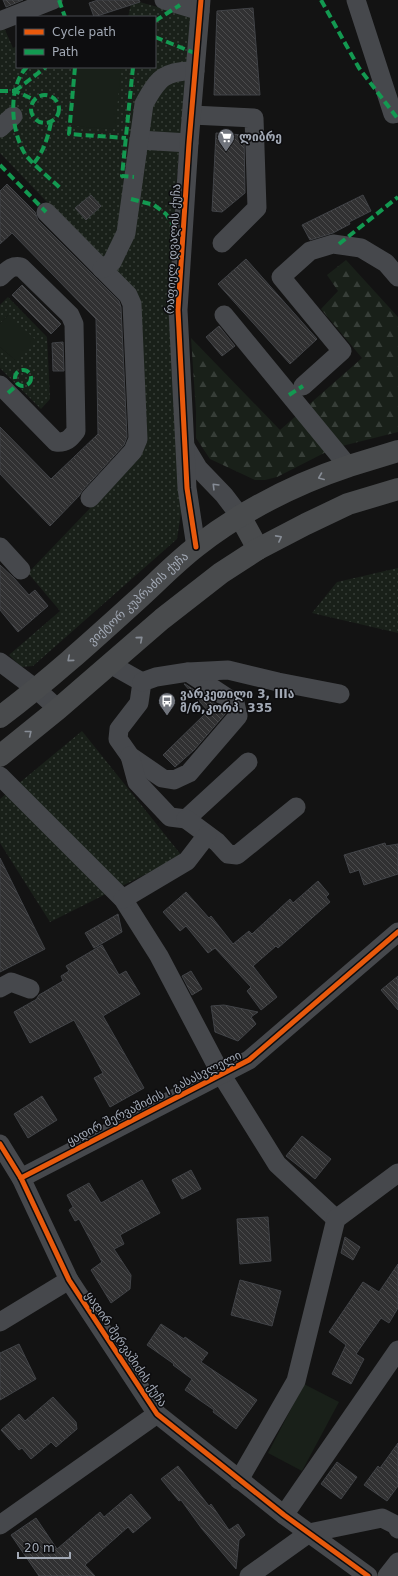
<svg xmlns="http://www.w3.org/2000/svg" width="398" height="1576" viewBox="0 0 398 1576" font-family="'DejaVu Sans','Noto Sans Georgian',sans-serif">
<style>
.green{fill:url(#green-dots)}
.forest{fill:url(#forest-firs)}
.pitch{fill:#192019}
.building{fill:url(#building-back-hatch);stroke:#414347}
.lines{fill:none;stroke-linecap:round;stroke-linejoin:round}
.minor{stroke:#46484c;stroke-width:19}
.major{stroke:#494b4d;stroke-width:22}
.quiet{stroke:#139951;stroke-width:4;stroke-dasharray:8 4;stroke-linecap:butt}
.cycleway-casing{stroke:#0d0d0f;stroke-width:8}
.cycleway{stroke:#e8590c;stroke-width:5}
.oneway{stroke:#878d96}
.oneway2{stroke:#868c96}
.labels{text-anchor:middle;stroke-width:3;stroke-linejoin:round;paint-order:stroke}
.poi-label{font-size:12px;font-weight:bold;fill:#a2a9b5;stroke:#0d0d0f;text-anchor:start}
.street-label{font-size:12px;fill:#a2a9b5;stroke:#0d0d0f}
</style>
<defs>
<pattern id="green-dots" width="8" height="8" patternUnits="userSpaceOnUse"><rect width="8" height="8" fill="#192019"/><path d="M2 2h.1M6 6h.1" fill="none" stroke="#373e38" stroke-width="1.8" stroke-linecap="round"/></pattern>
<pattern id="forest-firs" width="22" height="20" patternUnits="userSpaceOnUse"><rect width="22" height="20" fill="#192019"/><path d="M5 1l3.5 6h-7zM16 11l3.5 6h-7z" fill="#373e38"/></pattern>
<pattern id="building-back-hatch" width="6" height="6" patternUnits="userSpaceOnUse"><rect width="6" height="6" fill="#313132"/><path d="M-1 5l2 2M0 0l6 6M5-1l2 2" fill="none" stroke="#4c4c4d"/></pattern>
</defs>
<rect width="100%" height="100%" fill="#131313"/>
<g class="green">
<polygon points="132,0 191,16 177,177 171,299 181,513 177,539 33,666 21,667 9,655 60,611 28,573 139,457 136,295 0,153 0,26 2,23 13,48 17,46 17,67 155,67 155,17 128,17"/>
<polygon points="8,297 47,337 50,399 41,409 0,368 0,347 15,360 8,315 0,324 0,305"/>
<polygon points="398,568 398,633 312,613 337,582"/>
<polygon points="82,731 182,856 50,922 0,843 0,799"/>
</g>
<polygon class="forest" points="346,260 398,317 398,432 334,448 277,477 265,480 255,480 210,459 196,438 196,412 191,338 280,430 362,358 321,309 338,291 327,275"/>
<g class="pitch">
<polygon points="77,67 121,67 115,129 72,126"/>
<polygon points="8,315 35,339 15,360 0,347 0,324"/>
<polygon points="304,1384 339,1402 302,1471 268,1453"/>
</g>
<g class="building">
<polygon points="3,0 23,0 6,7"/>
<polygon points="98,0 139,0 140,2 94,17 89,3"/>
<polygon points="253,8 260,95 214,95 217,11"/>
<polygon points="216,133 244,135 245,193 222,212 212,211"/>
<polygon points="7,184 35,212 38,220 119,301 121,307 127,437 124,445 82,491 79,496 50,526 0,474 0,427 51,479 98,434 96,319 12,233 0,244 0,191"/>
<polygon points="91,195 101,206 86,220 75,208"/>
<polygon points="363,195 371,211 349,222 350,224 333,233 310,240 302,225"/>
<polygon points="246,259 317,339 290,364 218,284"/>
<polygon points="22,285 61,324 51,334 12,295"/>
<polygon points="219,326 235,346 222,356 206,337"/>
<polygon points="63,342 64,371 53,371 52,343"/>
<polygon points="0,565 14,578 29,595 35,590 48,606 18,632 0,610"/>
<polygon points="184,684 185,684 225,710 226,713 194,750 175,767 163,755 208,711"/>
<polygon points="385,843 386,846 398,844 398,874 364,885 359,870 350,873 344,855"/>
<polygon points="0,858 45,949 0,972"/>
<polygon points="318,881 329,894 326,897 330,902 278,948 276,946 253,966 277,997 261,1010 247,991 251,987 215,948 208,953 186,926 180,931 163,912 186,892 209,918 211,916 233,944 249,931 252,934 290,899 293,903"/>
<polygon points="118,914 122,932 94,948 85,933"/>
<polygon points="102,945 119,975 126,971 140,994 103,1016 144,1088 110,1107 94,1078 103,1073 74,1020 30,1043 14,1012 37,999 37,998 39,995 63,981 61,976 69,971 66,966"/>
<polygon points="191,971 202,989 192,995 182,976"/>
<polygon points="398,976 398,1010 381,990"/>
<polygon points="224,1005 258,1012 251,1017 256,1024 238,1041 215,1032 211,1006"/>
<polygon points="42,1096 57,1120 28,1138 14,1114"/>
<polygon points="302,1136 331,1159 315,1179 286,1156"/>
<polygon points="191,1170 201,1189 182,1199 172,1180"/>
<polygon points="142,1180 160,1213 120,1235 124,1244 114,1249 131,1275 130,1289 111,1303 91,1270 102,1262 79,1219 75,1221 69,1210 73,1207 67,1195 89,1183 101,1203"/>
<polygon points="268,1217 271,1261 240,1264 237,1219"/>
<polygon points="345,1237 360,1247 353,1260 341,1253"/>
<polygon points="398,1264 398,1308 389,1323 381,1318 356,1354 364,1359 351,1384 332,1374 346,1345 329,1332 363,1282 379,1292"/>
<polygon points="240,1280 281,1291 272,1326 231,1315"/>
<polygon points="161,1324 184,1339 185,1337 208,1353 201,1362 257,1400 236,1429 213,1412 214,1410 185,1390 192,1379 173,1365 174,1364 147,1345"/>
<polygon points="19,1344 36,1379 0,1400 0,1353"/>
<polygon points="53,1397 76,1422 77,1429 56,1447 51,1442 31,1459 22,1448 19,1450 1,1430 19,1414 25,1421"/>
<polygon points="398,1443 398,1486 387,1501 364,1485 378,1466 380,1468"/>
<polygon points="337,1462 357,1477 341,1499 321,1484"/>
<polygon points="178,1466 209,1506 211,1504 229,1530 238,1524 245,1535 239,1540 236,1569 202,1529 181,1500 179,1501 161,1479"/>
<polygon points="131,1494 151,1518 133,1533 128,1527 85,1565 95,1576 39,1576 11,1535 36,1518 57,1549 100,1512 104,1517"/>
</g>
<g class="lines">
<g class="minor">
<polyline points="164,0 200,11"/>
<polyline points="356,0 393,114 398,113"/>
<polyline points="0,21 53,0"/>
<polyline points="192,115 254,118 257,208 222,243"/>
<polyline points="0,128 13,116"/>
<polyline points="139,140 189,143"/>
<polyline points="46,212 128,295 132,304 138,439 133,451 90,498"/>
<path d="M102 269 112 262 126 233 144 104C158 78 165 70 195 71"/>
<path d="M0 277C7 271 11 265 21 267L70 315 74 324 76 431C70 439 66 443 56 442L0 385"/>
<polyline points="224,315 348,466"/>
<polyline points="303,386 342,351 281,277 310,251 333,244 361,248 386,263 398,277"/>
<polyline points="186,448 198,468 224,495 240,516"/>
<polyline points="0,547 21,570"/>
<polyline points="196,547 187,488 178,310 189,143 201,0"/>
<polyline points="0,662 36,689 58,709"/>
<polyline points="110,664 142,682"/>
<polyline points="142,682 139,703 119,729 118,739 130,756 162,778 174,780 189,773 238,716 235,703 188,672"/>
<polyline points="142,682 156,677 188,672 228,670 278,682 340,694"/>
<polyline points="130,756 137,782 170,817 186,819 248,762"/>
<polyline points="0,776 123,899 159,956 221,1074 277,1164 336,1219"/>
<polyline points="186,819 217,842 228,854 237,855 296,807"/>
<polyline points="123,899 187,861 207,835"/>
<polyline points="0,988 11,982 30,989"/>
<polyline points="0,1144 21,1178 69,1280 157,1414 284,1515 368,1576"/>
<polyline points="21,1178 249,1060 398,932"/>
<polyline points="0,1322 69,1280"/>
<polyline points="239,1480 296,1381 336,1219 398,1173"/>
<polyline points="284,1515 398,1350"/>
<polyline points="0,1525 157,1414"/>
<polyline points="249,1576 309,1533 382,1518 396,1525 398,1529"/>
<polyline points="387,1576 398,1562"/>
</g>
<g class="major">
<polyline points="240,516 258,549"/>
<path id="s1" d="M0 717C48 681 92 641 136 601 156 583 175 563 197 546 241 512 295 484 349 466 365 461 382 456 398 451"/>
<polyline points="0,756 58,709 162,619 221,573 258,549 306,524 348,504 398,489"/>
</g>
<g class="quiet">
<polyline points="59,0 65,17"/>
<polyline points="321,0 359,68 398,119"/>
<polyline points="155,21 180,5"/>
<polyline points="155,37 197,54"/>
<path d="M27 67C7 87 11 131 25 154 32 164 51 179 60 188"/>
<polyline points="75,67 69,134 126,138"/>
<polyline points="133,67 122,176 134,177"/>
<polyline points="0,91 15,91 35,100"/>
<polyline points="15,91 46,67"/>
<circle cx="45" cy="109" r="14"/>
<path d="M34 163C44 151 48 137 51 122"/>
<polyline points="0,165 46,212"/>
<polyline points="131,199 154,205 166,214 182,238"/>
<polyline points="339,244 398,197"/>
<circle cx="23" cy="378" r="8"/>
<polyline points="8,393 18,384"/>
<polyline points="289,395 303,386"/>
</g>
<g class="cycleway-casing">
<g id="cycleway">
<polyline points="196,547 187,488 178,310 189,143 201,0"/>
<polyline points="0,1144 21,1178 69,1280 157,1414 284,1515 368,1576"/>
<polyline points="21,1178 249,1060 398,932"/>
</g>
</g>
<use href="#cycleway" class="cycleway"/>
</g>
<defs><path id="oneway-chevron" d="M-2-3.5L2.5 0L-2 3.5" fill="none" stroke-width="1.6" stroke-linecap="round" stroke-linejoin="round"/></defs>
<g class="oneway">
<use href="#oneway-chevron" transform="translate(321 477) rotate(158)"/>
<use href="#oneway-chevron" transform="translate(279 538) rotate(-28)"/>
<use href="#oneway-chevron" transform="translate(140 639) rotate(-41)"/>
<use href="#oneway-chevron" transform="translate(70 659) rotate(139)"/>
<use href="#oneway-chevron" transform="translate(29 733) rotate(-39)"/>
</g>
<use class="oneway2" href="#oneway-chevron" transform="translate(215 486) rotate(-135)"/>
<defs>
<g id="supermarket-pin" transform="scale(0.9)"><path d="M0 17L-7.5 6A9.5 9.5 0 1 1 7.5 6Z" fill="#70747c" stroke="#0d0d0f"/><path d="M-6-5.5h2.5l.6 2H6L4.5 2H-2.5L-4.4-4H-6ZM-1.5 3.2a1.3 1.3 0 1 0 .1 0ZM3 3.2a1.3 1.3 0 1 0 .1 0Z" fill="#fff"/></g>
<g id="bus-pin" transform="scale(0.9)"><path d="M0 17L-7.5 6A9.5 9.5 0 1 1 7.5 6Z" fill="#70747c" stroke="#0d0d0f"/><path d="M-5-6H5V4H4V6H2V4H-2V6H-4V4H-5ZM-3.5-4V0h7V-4ZM-3.5 1.2v1.5H-2V1.2ZM2 1.2v1.5H3.5V1.2Z" fill="#fff"/></g>
</defs>
<g fill-rule="evenodd">
<use href="#supermarket-pin" x="226" y="137"/>
<use href="#bus-pin" x="167" y="701"/>
</g>
<g class="labels">
<g class="poi-label">
<text x="239" y="141">ლიბრე</text>
<text x="180" y="698">ვარკეთილი 3, IIIა<tspan x="180" dy="14">მ/რ,კორპ. 335</tspan></text>
</g>
<g class="street-label">
<text transform="translate(173 249) rotate(-87)" y="4">რაფიელ დვალის ქუჩა</text>
<text dy="4" stroke="none"><textPath href="#s1" startOffset="182">ვიქტორ კუპრაძის ქუჩა</textPath></text>
<text transform="translate(154 1098) rotate(-27)" y="4">ყადირ შერვაშიძის I გასასვლელი</text>
<text transform="translate(126 1349) rotate(56)" y="4">ყადირ შერვაშიძის ქუჩა</text>
</g>
</g>
<rect x="16" y="16" width="140" height="52" fill="#0d0d0f" stroke="#494b51"/>
<rect x="24" y="29" width="20" height="6" fill="#e8590c" stroke="#494b51"/>
<text x="52" y="36" font-size="12" fill="#a2a9b5">Cycle path</text>
<rect x="24" y="49" width="20" height="6" fill="#139951" stroke="#494b51"/>
<text x="52" y="56" font-size="12" fill="#a2a9b5">Path</text>
<path d="M18 1552v6h52v-6" fill="none" stroke="#a2a9b5" stroke-width="2"/>
<text x="24" y="1552" font-size="12" fill="#a2a9b5" stroke="#0d0d0f" stroke-width="3" paint-order="stroke">20 m</text>
</svg>
